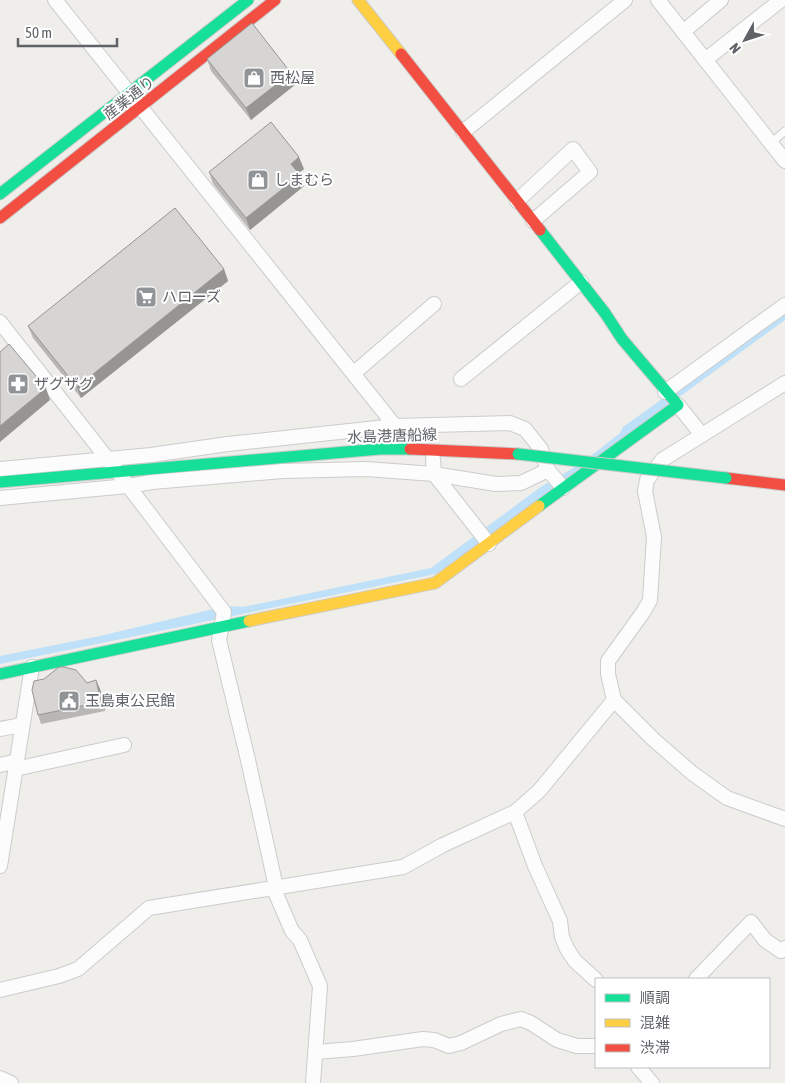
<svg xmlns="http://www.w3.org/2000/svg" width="785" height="1083" viewBox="0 0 785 1083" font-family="'Asap Condensed','Noto Sans JP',sans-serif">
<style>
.water{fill:#bfe0f9}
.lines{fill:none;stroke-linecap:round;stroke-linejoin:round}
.lane-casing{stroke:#cbcccc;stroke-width:9}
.street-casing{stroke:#cbcccc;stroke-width:16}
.fast-casing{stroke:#cacacb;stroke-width:13}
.slow-casing{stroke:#cacacb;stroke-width:13}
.jam-casing{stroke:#cacacb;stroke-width:13}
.lane{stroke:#fdfcfc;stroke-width:7}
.street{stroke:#fdfcfc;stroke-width:14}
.fast{stroke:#16e098;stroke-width:11}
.slow{stroke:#ffcf43;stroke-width:11}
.jam{stroke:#f24e42;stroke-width:11}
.fast-bridge-casing{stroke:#cacacb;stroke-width:13;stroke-linecap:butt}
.fast-bridge{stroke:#16e098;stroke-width:11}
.wall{fill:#b8b7b5}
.shaded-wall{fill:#969594}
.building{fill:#d6d5d3;stroke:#969594}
.labels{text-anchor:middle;stroke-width:4;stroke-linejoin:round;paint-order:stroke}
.poi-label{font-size:15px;fill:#5f6368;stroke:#fff;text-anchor:start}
.street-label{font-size:15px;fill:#5f6368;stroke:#fff}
</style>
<rect width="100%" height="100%" fill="#efeeea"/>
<polygon class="water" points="785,311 785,320 436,574 0,664 0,656 100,636 226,606 243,607 431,568 542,486 570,470 596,452 620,433 623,427"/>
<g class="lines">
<g class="lane-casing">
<polyline id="lane" points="771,143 785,131"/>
</g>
<g class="street-casing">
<g id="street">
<polyline points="55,0 395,426"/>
<polyline points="658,0 785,161"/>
<polyline points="683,32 721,0"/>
<polyline points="705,60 781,0"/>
<polyline points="463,132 625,0"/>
<polyline points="517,201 573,149 590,172 533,221"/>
<polyline points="0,322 117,471 224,612 219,640 248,760 276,887 276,894 292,931 300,940 320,986 313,1083"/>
<polyline points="354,373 434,304"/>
<polyline points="461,379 581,282"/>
<polyline points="665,392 785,305"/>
<polyline points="678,405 702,435 785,383"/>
<polyline points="702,435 662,460 647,480 645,491 654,537 650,600 644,611 608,661 608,674 614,700 654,740 692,773 727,798 785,819"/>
<polyline points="433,459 434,474 489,544"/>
<polyline points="0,469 151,455 228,444 395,426 510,423 525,429 541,449 548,470 563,488"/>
<polyline points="0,498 128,486 152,482 283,471 366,469 434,474 496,484 521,483 548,470"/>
<polyline points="0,729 22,725"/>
<polyline points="0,765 17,761"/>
<polyline points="15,769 124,745"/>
<polyline points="515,812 535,866 560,921 562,937 567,949 575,961 596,980"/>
<polyline points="0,866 32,667"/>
<polyline points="696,979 751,922 765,940 781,951 785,948"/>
<polyline points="0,990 59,976 78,969 149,908 403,867 443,845 515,812 539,791 614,700"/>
<polyline points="316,1052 353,1049 423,1039 434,1040 449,1046 461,1043 501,1024 521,1019 531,1023 557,1040 577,1046 596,1046"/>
<polyline points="638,1067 652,1083"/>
<polyline points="0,1078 11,1083"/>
</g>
</g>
<g class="fast-casing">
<g id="fast">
<polyline points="0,194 248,0"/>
<polyline points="0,482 380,449 410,449"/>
<polyline points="539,506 678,405 622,339 605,313 540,230"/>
<polyline points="0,674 249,621"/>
</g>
</g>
<g class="slow-casing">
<g id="slow">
<polyline points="358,0 401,54"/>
<polyline points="249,621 435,583 539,506"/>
</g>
</g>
<g class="jam-casing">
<g id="jam">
<polyline points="401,54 540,230"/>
<polyline points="0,218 275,0"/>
<polyline points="410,449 518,454"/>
<polyline points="726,478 785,485"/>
</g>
</g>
<use href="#lane" class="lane"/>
<use href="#street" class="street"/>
<use href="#fast" class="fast"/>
<use href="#slow" class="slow"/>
<use href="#jam" class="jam"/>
<g class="fast-bridge-casing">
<polyline id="fast-bridge" points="518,454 726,478"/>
</g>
<use href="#fast-bridge" class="fast-bridge"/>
</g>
<g class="wall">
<polygon points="207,59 296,84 251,120 211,71"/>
<polygon points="304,169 299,173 304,186 250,230 213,184 209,172"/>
<polygon points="224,269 228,281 81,398 33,338 28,326"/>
<polygon points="87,683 100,689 105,711 41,724 38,715"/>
</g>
<g class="shaded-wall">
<polygon points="291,73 296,84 251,120 246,108"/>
<polygon points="299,157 304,169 295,176 291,164"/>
<polygon points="300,175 304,186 250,230 246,218"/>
<polygon points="224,269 228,281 81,398 77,387"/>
<polygon points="46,388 50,400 0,442 0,426"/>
<polygon points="96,680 100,689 105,711 101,702"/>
</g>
<g class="building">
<polygon points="252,23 291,73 246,108 207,59"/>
<polygon points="271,122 299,157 291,164 300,175 246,218 209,172"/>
<polygon points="175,208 224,269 77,387 28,326"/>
<polygon points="9,344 46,388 0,426 0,352"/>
<polygon points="59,667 64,667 76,670 87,683 96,680 101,702 38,715 32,690 34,681 44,679"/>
</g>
<defs>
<g id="shop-square" transform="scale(1.125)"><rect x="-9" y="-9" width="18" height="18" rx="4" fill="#919496" stroke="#fff"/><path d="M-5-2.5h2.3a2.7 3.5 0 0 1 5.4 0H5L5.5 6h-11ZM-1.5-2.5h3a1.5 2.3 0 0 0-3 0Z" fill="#fff"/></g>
<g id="supermarket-square" transform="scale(1.125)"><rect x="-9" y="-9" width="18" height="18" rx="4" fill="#919496" stroke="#fff"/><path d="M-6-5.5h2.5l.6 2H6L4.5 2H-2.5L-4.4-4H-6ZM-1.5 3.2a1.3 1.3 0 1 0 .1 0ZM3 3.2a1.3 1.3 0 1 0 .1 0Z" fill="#fff"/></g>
<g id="pharmacy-square" transform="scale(1.125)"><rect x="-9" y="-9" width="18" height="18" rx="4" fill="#919496" stroke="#fff"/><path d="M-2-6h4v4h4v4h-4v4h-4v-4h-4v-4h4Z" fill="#fff"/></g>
<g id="civic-square" transform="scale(1.125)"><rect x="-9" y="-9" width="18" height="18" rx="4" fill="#919496" stroke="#fff"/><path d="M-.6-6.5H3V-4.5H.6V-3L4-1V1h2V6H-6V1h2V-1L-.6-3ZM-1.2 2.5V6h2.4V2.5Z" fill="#fff"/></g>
</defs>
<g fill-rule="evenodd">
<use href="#shop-square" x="254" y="78"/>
<use href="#shop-square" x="258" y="180"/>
<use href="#supermarket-square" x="146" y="297"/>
<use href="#pharmacy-square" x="18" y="384"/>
<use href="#civic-square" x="69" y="701"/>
</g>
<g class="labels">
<g class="poi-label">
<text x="270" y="83">西松屋</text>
<text x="274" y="185">しまむら</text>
<text x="162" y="302">ハローズ</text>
<text x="34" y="389">ザグザグ</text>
<text x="85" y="706">玉島東公民館</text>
</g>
<g class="street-label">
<text transform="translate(129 98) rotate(-38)" y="5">産業通り</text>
<text transform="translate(392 436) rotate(-2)" y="5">水島港唐船線</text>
</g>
</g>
<rect x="595" y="978" width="175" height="90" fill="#ffffff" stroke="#bfc1c3"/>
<rect x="605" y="994" width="25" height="8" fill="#16e098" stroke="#bfc1c3"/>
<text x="640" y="1003" font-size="15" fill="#5f6368">順調</text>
<rect x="605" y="1019" width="25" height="8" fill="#ffcf43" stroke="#bfc1c3"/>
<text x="640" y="1028" font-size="15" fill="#5f6368">混雑</text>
<rect x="605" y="1044" width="25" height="8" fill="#f24e42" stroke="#bfc1c3"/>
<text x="640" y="1053" font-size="15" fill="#5f6368">渋滞</text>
<g transform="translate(745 40) rotate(230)" stroke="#ffffff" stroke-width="4" paint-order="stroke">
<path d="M0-4L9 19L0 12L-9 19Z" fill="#5f6368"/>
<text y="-8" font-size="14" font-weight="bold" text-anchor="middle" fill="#5f6368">N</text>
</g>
<path d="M18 38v8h99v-8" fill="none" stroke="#5f6368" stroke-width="2.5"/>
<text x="25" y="38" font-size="15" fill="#5f6368" stroke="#ffffff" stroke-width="4" paint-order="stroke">50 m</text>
</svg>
